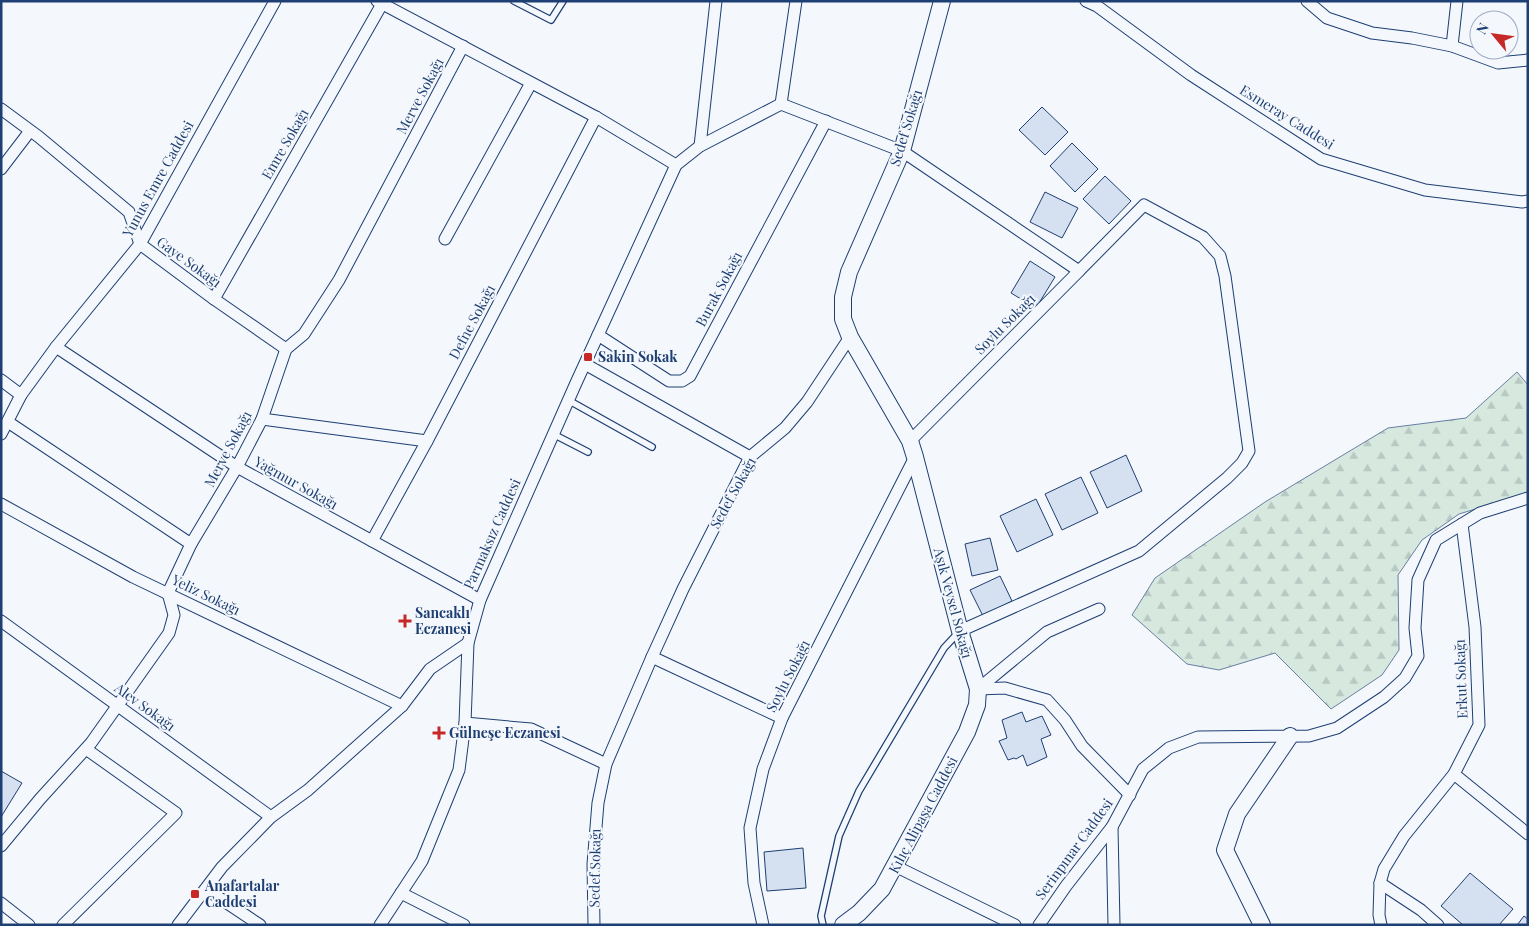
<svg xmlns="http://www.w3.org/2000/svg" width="1529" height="926" viewBox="0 0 1529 926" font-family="'Playfair Display',serif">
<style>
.forest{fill:url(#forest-firs);stroke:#687fa3}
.building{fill:#d5e0f0;stroke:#1d3f73}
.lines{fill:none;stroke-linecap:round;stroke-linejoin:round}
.lane-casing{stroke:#1d3f73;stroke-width:8}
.street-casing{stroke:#1d3f73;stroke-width:13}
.secondary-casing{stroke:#1d3f73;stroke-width:18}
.lane{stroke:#f4f7fb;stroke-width:5.5}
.street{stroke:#f4f7fb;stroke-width:11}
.secondary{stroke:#f4f7fb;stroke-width:16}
.poi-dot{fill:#c62828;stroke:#f4f7fb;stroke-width:2}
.labels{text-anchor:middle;stroke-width:4;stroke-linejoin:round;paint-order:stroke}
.street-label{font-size:14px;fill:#1d3f73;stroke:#f4f7fb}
.poi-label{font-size:14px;font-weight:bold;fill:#1d3f73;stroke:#f4f7fb;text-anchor:start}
</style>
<defs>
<pattern id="forest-firs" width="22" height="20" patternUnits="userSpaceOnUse" patternTransform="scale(1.25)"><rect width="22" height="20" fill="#d7e8df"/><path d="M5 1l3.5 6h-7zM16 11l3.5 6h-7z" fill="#b8c8c3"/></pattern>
</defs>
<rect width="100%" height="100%" fill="#f4f7fb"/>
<polygon class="forest" points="1517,372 1528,385 1528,493 1459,514 1422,540 1398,575 1399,650 1382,675 1331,709 1275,653 1219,670 1187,664 1132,615 1155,578 1265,502 1388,428 1466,418"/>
<g class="building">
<polygon points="1042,107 1068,132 1045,155 1019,130"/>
<polygon points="1072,143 1098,169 1075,192 1050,166"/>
<polygon points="1105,176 1131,201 1109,224 1083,199"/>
<polygon points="1045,192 1078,208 1062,238 1030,222"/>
<polygon points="1030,261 1055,277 1036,308 1011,293"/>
<polygon points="1126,455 1142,491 1107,508 1090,472"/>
<polygon points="1081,477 1098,513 1062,530 1045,494"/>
<polygon points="1036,499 1053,535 1017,552 1000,516"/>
<polygon points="990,538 998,570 972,576 965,544"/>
<polygon points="1000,576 1012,601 983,616 970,590"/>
<polygon points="1022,712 1026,722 1042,716 1051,735 1041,739 1047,757 1027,766 1023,755 1016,759 1014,758 1008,760 999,741 1007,738 1002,720"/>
<polygon points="1,771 22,783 1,817"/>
<polygon points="803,848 806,888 767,891 764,852"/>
<polygon points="1470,873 1513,909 1499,925 1463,925 1441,906"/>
<polygon points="1524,916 1528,919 1528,925 1517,925"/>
</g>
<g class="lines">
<g class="lane-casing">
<g id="lane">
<polyline points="514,1 551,20 563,1"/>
<polyline points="568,400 652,447"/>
<polyline points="553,434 588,452"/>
<polyline points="823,925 821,916 839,836 859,791 944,648 958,633"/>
</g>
</g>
<g class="street-casing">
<g id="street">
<polyline points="377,1 596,117 676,165"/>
<polyline points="1086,1 1097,6 1191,75 1321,159 1425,190 1522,202 1528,201"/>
<polyline points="1307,1 1327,18 1372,33 1412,38 1452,46 1498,63 1528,60"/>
<polyline points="1452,46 1457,1"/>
<polyline points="781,104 796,1"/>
<polyline points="1,109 39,137 129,212 140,244 214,299 286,349"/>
<polyline points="700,146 716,1"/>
<polyline points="1,169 30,131"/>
<polyline points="445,239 531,83"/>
<polyline points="214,299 382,4"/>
<polyline points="598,335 669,381 682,381 690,376 826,121"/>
<polyline points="56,347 237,467 480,600"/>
<polyline points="585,364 750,457"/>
<polyline points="1,380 21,395"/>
<polyline points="262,419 427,441"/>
<polyline points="8,422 191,544"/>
<polyline points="1,434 21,395 56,347 140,244 275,1"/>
<polyline points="910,441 1079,271"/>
<polyline points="1,504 133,577 402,706"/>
<polyline points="372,541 427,441 596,117"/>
<polyline points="1,621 271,817"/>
<polyline points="652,657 782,718"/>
<polyline points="978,689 1005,688 1047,700 1065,720 1082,746 1130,795"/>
<polyline points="978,689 1047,632 1099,609"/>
<polyline points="465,723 531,729 606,764"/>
<polyline points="1454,774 1528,834"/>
<polyline points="1112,827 1114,925"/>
<polyline points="1,846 40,799 91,743 169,633 174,615 168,593 191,544 237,467 262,419 286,349 304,334 339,280 463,46"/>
<polyline points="895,866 1015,925"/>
<polyline points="1380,883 1421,910 1438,925"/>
<polyline points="206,889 260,925"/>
<polyline points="401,893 464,925"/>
<polyline points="1,903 29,925"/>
<polyline points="63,925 176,813 86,749"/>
<polyline points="178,925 222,867 271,817 308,790 402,706 430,669 468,643"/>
<polyline points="380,925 422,861 459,770 465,723 468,643 480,600 576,383 676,165 700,146 781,104 902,151 1079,271 1144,205 1203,237 1220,256 1225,276 1249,451 1242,463 1227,478 1139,551 960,631"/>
<polyline points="594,925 593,864 598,803 606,764 652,657 683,589 750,457 785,428 807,402 850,337"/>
<polyline points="763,925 754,883 750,828 763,769 782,718 915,457"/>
<polyline points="1039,925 1066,886 1112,827 1143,769 1169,748 1198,737 1309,736 1337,728 1384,697 1405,678 1418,656 1415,628 1418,580 1436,540 1480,513 1528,498"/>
<polyline points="1381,925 1379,915 1380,883 1384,869 1404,836 1454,774 1479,725 1475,627 1462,524"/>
</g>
</g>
<g class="secondary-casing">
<g id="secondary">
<polyline points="843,925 859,913 882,889 967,732 977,705 978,689 960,631 915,457 910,441 850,337 843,319 843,297 849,272 902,151 942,1"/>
<polyline points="1262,925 1225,850 1237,814 1290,736"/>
</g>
</g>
<use href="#lane" class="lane"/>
<use href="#street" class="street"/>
<use href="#secondary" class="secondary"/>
</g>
<g class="poi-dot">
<rect x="583" y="352" width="10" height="10" rx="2.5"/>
<path d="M402.5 613.5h5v5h5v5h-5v5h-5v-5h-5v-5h5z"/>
<path d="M436.5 725.5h5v5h5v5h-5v5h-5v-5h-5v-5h5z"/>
<rect x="190" y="889" width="10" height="10" rx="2.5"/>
</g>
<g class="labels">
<g class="street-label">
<text transform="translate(420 96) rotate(-62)" y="5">Merve Sokağı</text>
<text transform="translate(1287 117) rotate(32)" y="5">Esmeray Caddesi</text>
<text transform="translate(906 128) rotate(-73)" y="5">Sedef Sokağı</text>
<text transform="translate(285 144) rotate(-60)" y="5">Emre Sokağı</text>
<text transform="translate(158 179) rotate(-61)" y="5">Yunus Emre Caddesi</text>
<text transform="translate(189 262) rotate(36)" y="5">Gaye Sokağı</text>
<text transform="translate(719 289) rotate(-62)" y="5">Burak Sokağı</text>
<text transform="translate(472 322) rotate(-62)" y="5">Defne Sokağı</text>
<text transform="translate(1005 324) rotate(-45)" y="5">Soylu Sokağı</text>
<text transform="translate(228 449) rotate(-62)" y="5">Merve Sokağı</text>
<text transform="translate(296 483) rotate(29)" y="5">Yağmur Sokağı</text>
<text transform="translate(733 493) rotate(-61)" y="5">Sedef Sokağı</text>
<text transform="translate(492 534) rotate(-66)" y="5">Parmaksız Caddesi</text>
<text transform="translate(206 595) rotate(26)" y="5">Yeliz Sokağı</text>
<text transform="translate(953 603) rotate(75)" y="5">Aşık Veysel Sokağı</text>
<text transform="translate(788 676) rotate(-63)" y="5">Soylu Sokağı</text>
<text transform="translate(1461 679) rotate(-92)" y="5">Erkut Sokağı</text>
<text transform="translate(145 707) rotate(36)" y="5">Alev Sokağı</text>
<text transform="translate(923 815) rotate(-62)" y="5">Kılıç Alipaşa Caddesi</text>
<text transform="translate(1074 849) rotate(-54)" y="5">Serinpınar Caddesi</text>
<text transform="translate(595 868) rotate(-89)" y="5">Sedef Sokağı</text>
</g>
<g class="poi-label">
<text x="598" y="362">Sakin Sokak</text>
<text x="415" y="618">Sancaklı<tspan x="415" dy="16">Eczanesi</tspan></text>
<text x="449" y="738">Gülneşe Eczanesi</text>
<text x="205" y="891">Anafartalar<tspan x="205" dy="16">Caddesi</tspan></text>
</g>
</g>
<rect width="1529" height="926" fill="none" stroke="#1d3f73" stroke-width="5"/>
<g transform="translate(1494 35) rotate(299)"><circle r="24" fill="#f4f7fb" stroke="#9eadc5"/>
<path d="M0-4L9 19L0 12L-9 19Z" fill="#c62828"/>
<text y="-8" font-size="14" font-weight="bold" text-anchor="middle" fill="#1d3f73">N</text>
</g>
</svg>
